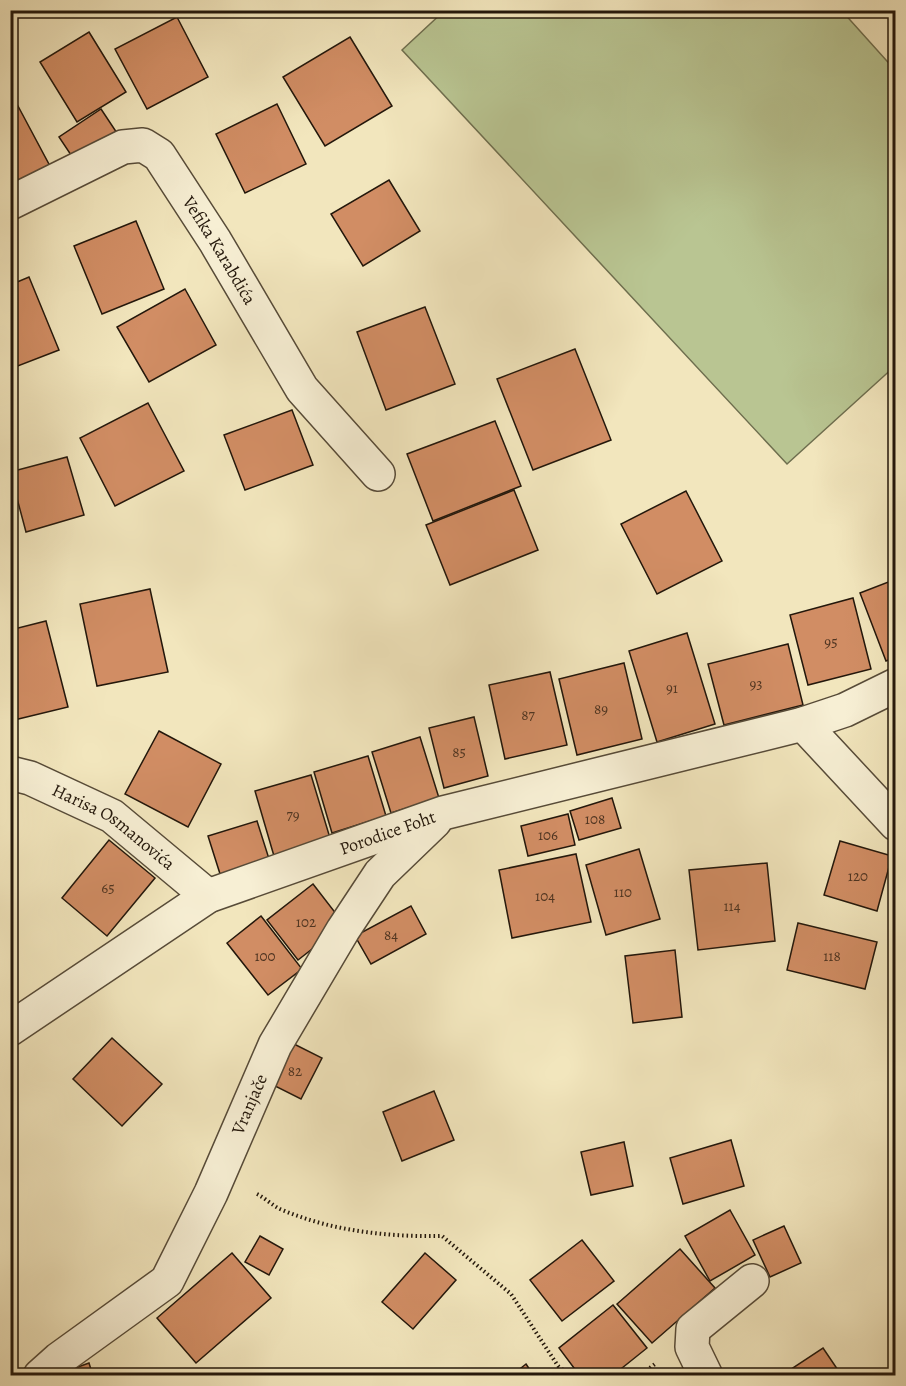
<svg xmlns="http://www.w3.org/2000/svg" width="906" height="1386" viewBox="0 0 906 1386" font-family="Alegreya,serif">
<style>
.green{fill:#b9c592;stroke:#6e6e4e;stroke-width:1.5}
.building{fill:#d18d64;stroke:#23170b;stroke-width:1.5}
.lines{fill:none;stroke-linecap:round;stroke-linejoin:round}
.minor-casing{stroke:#574b38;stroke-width:36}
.path{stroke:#23170b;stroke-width:4;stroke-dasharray:1.5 3;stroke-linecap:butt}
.minor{stroke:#f7efd4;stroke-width:33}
.labels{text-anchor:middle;stroke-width:4.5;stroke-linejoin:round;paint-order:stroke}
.number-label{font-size:15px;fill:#4e3421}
.street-label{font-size:18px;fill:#23170b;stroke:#f7efd4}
</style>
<rect width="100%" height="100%" fill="#f2e6bd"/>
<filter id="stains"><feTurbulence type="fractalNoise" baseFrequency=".00333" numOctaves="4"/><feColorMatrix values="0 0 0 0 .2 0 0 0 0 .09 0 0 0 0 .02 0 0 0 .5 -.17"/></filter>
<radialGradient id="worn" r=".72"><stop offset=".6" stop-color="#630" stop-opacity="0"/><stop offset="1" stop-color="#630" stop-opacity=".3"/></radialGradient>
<polygon class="green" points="444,11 842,11 895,70 895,366 787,464 402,50"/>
<g class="building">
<polygon points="177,17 208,77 147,109 115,49"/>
<polygon points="89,32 126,92 77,122 40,62"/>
<polygon points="350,37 392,106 325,146 283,77"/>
<polygon points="10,91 51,168 10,190"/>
<polygon points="277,104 306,164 245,193 216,134"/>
<polygon points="101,109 119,136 77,164 59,137"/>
<polygon points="389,180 420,231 363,266 331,214"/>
<polygon points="136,221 164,289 102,314 74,246"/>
<polygon points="29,277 59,350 10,369 10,285"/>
<polygon points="185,289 216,345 149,382 117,327"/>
<polygon points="425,307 455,384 386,410 357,332"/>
<polygon points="575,349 611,440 533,470 497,379"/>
<polygon points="148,403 184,471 115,506 80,438"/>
<polygon points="292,410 313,465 245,490 224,435"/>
<polygon points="495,421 521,486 433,521 407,454"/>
<polygon points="67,457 84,515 26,532 10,472"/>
<polygon points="514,490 538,550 450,585 426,525"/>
<polygon points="686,491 722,561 657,594 621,524"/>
<polygon points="896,579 896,657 886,661 860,593"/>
<polygon points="150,589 168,672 97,686 80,604"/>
<polygon points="853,598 871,669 808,685 790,615"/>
<polygon points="46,621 68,707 10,721 10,630"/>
<polygon points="687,633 715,724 657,742 629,651"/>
<polygon points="788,644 803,705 724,725 708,664"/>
<polygon points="624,663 642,739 577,755 559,679"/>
<polygon points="550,672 567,745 505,759 489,685"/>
<polygon points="474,717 488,776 444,788 429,728"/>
<polygon points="159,731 221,764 188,827 125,794"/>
<polygon points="420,737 439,798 391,813 372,752"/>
<polygon points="368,756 386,816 332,833 314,772"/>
<polygon points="311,775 330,838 274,856 255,791"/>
<polygon points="612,798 621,828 579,840 570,811"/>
<polygon points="568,814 575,845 528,856 521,826"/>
<polygon points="257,821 270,862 221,877 208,836"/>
<polygon points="109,840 155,878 107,936 62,898"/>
<polygon points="840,841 892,856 877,911 824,895"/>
<polygon points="639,849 660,919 606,935 586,865"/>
<polygon points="576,854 591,922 512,938 499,870"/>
<polygon points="767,863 775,941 698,950 689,870"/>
<polygon points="313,884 344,924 298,960 267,920"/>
<polygon points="411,906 426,934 371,964 355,936"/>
<polygon points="261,916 302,969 268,995 227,943"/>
<polygon points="798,923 877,942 865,989 787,970"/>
<polygon points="675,950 682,1017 633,1023 625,956"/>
<polygon points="112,1038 162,1084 122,1126 73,1079"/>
<polygon points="290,1042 322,1058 301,1099 269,1083"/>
<polygon points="434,1091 454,1140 402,1161 383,1112"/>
<polygon points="731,1140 744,1186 683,1204 670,1158"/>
<polygon points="624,1142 633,1186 591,1195 581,1152"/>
<polygon points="730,1210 755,1255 710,1281 685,1236"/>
<polygon points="784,1226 801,1263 770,1277 753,1240"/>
<polygon points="260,1236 283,1249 269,1275 245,1262"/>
<polygon points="582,1240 614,1281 562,1321 530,1280"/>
<polygon points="890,1247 896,1247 896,1296"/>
<polygon points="680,1249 715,1288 652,1343 617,1304"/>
<polygon points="232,1253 271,1298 196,1363 157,1318"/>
<polygon points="425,1253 456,1280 413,1329 382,1302"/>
<polygon points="613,1305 647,1348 612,1376 580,1376 559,1348"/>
<polygon points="823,1348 842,1376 783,1376 782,1375"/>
<polygon points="89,1363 93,1376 53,1376"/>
<polygon points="526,1364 534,1376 511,1376"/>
</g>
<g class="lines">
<g class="minor-casing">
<g id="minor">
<path id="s1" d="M10 203 123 147 143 145 159 155 215 241 302 389 378 474"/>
<polyline points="803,724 896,824"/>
<path id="s2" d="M10 773 30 778 112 816 208 896"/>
<path id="s3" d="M10 1029 208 896 443 813 803 724 845 710 896 685"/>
<path id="s4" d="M40 1376 59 1359 167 1281 211 1193 275 1045 343 930 380 874 435 821"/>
<polyline points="706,1376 692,1347 693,1329 752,1281"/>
</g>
</g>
<g class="path">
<path d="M257 1194C265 1198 272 1205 280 1209 331 1231 387 1237 442 1236L511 1294 558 1366 571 1376"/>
<polyline points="639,1376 655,1364"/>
</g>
<use href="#minor" class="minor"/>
</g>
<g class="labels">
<g class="number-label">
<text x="831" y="647">95</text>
<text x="756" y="689">93</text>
<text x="672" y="693">91</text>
<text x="601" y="714">89</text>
<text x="528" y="720">87</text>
<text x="459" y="757">85</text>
<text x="293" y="820">79</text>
<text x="595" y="824">108</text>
<text x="548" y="840">106</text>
<text x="858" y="881">120</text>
<text x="108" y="893">65</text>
<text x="623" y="897">110</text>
<text x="545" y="901">104</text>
<text x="732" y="911">114</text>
<text x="306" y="927">102</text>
<text x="391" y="940">84</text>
<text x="265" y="961">100</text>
<text x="832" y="961">118</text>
<text x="295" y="1076">82</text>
</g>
<g class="street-label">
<text dy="6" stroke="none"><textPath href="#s1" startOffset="278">Vefika Karabdića</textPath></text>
<text dy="6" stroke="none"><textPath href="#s2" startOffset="118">Harisa Osmanovića</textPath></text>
<text dy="6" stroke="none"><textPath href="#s3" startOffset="429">Porodice Foht</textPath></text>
<text dy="6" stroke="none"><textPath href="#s4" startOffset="354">Vranjače</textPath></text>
</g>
</g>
<rect width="906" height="1386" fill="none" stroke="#f2e6bd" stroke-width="36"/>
<rect x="12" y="12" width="882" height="1362" fill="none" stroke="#23170b" stroke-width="3"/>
<rect x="18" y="18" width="870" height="1350" fill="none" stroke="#23170b" stroke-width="1.5"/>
<rect width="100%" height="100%" filter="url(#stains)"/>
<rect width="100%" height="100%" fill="url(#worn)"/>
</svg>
